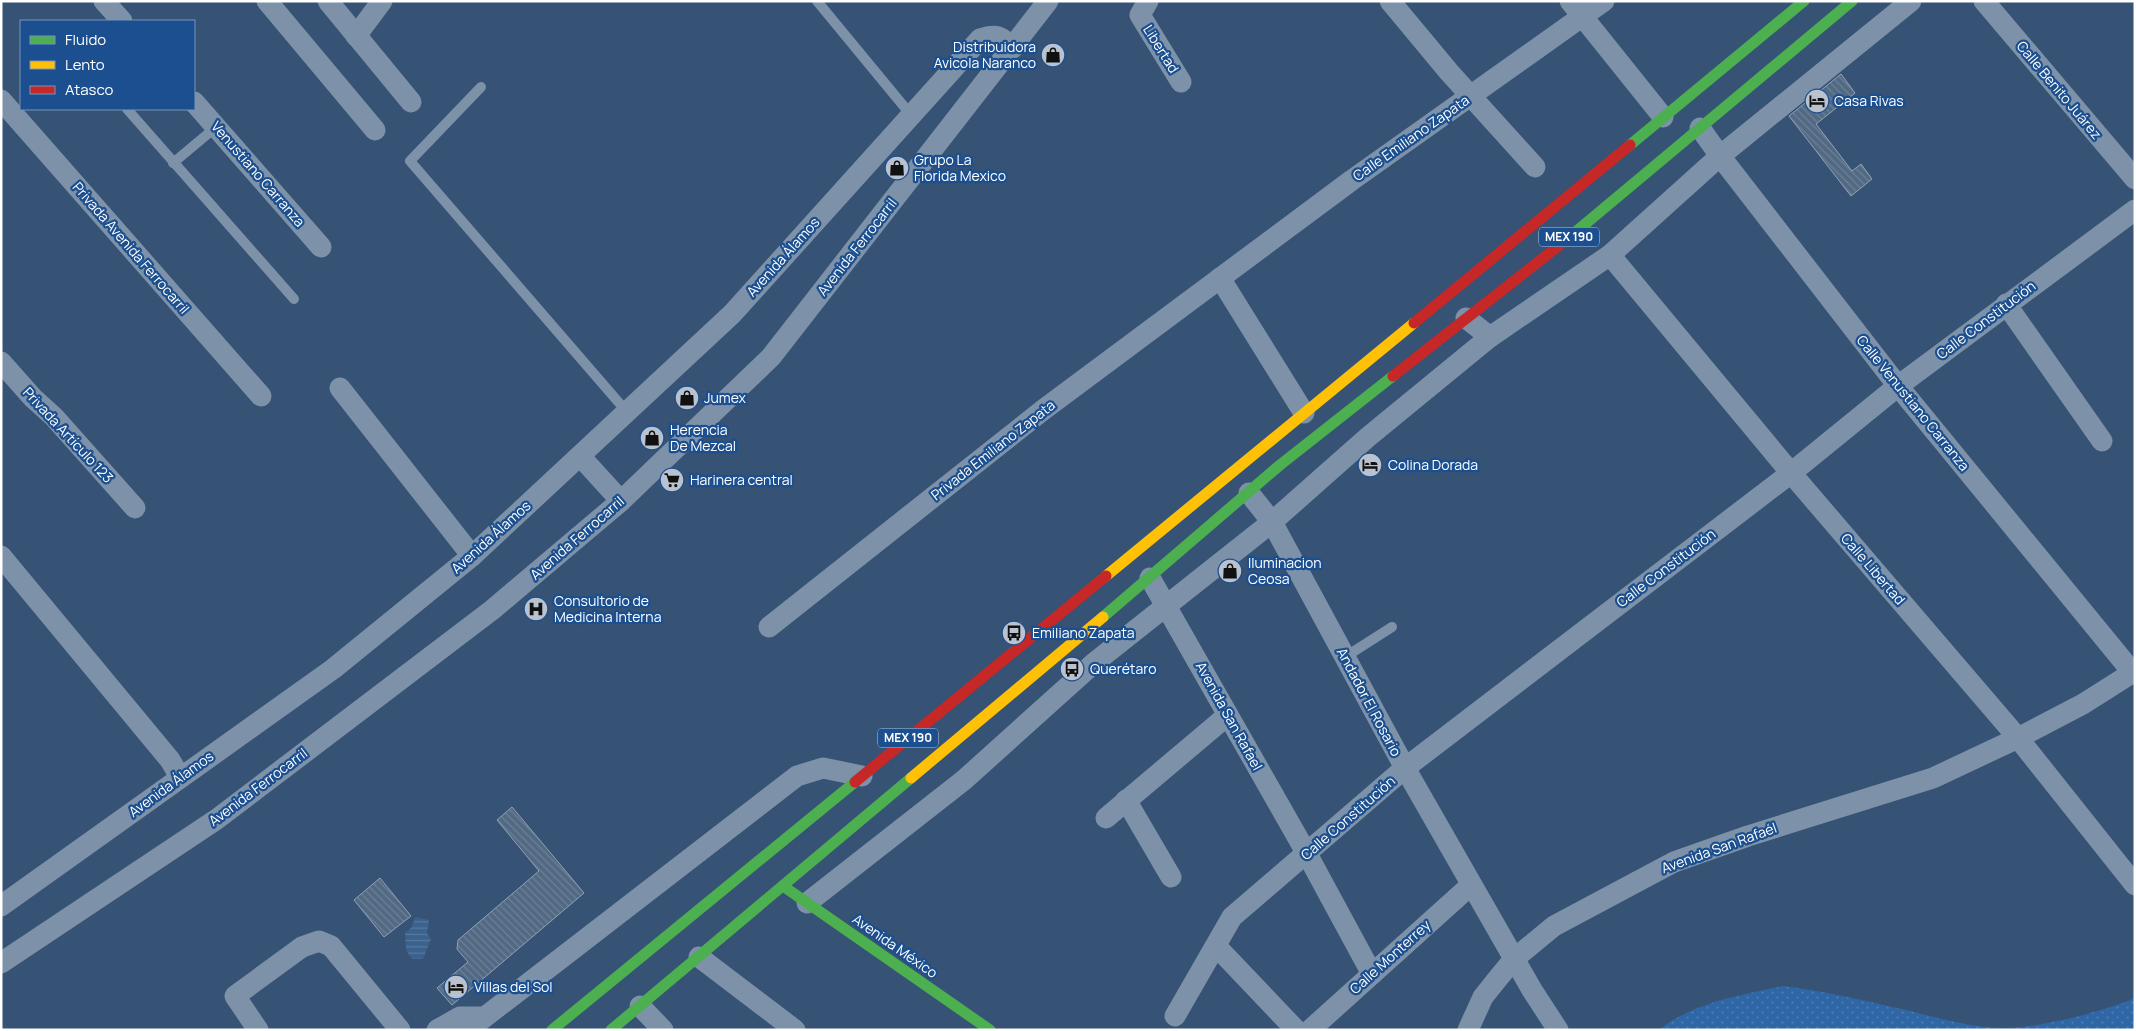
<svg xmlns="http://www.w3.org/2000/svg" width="2136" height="1031" viewBox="0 0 2136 1031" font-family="Manrope,sans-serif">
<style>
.park{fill:url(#park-dots)}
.water{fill:url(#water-rules)}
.building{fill:url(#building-back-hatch);stroke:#92a2b6}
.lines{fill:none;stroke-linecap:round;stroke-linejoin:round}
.lane{stroke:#7d92a8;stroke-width:10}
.street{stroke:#7d92a8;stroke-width:21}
.fast{stroke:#4caf50;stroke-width:11}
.slow{stroke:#ffc107;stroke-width:11}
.jam{stroke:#c62828;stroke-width:11}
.labels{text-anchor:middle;stroke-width:4.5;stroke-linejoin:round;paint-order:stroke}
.shield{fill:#1b4f8f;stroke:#bbcadd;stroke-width:1}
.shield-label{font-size:12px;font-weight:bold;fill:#fff}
.poi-label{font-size:14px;fill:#fff;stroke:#1b4f8f;text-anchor:start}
.street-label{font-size:14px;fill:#fff;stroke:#1b4f8f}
</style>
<defs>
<pattern id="park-dots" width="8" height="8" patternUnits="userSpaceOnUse" patternTransform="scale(1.25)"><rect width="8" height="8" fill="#2f66a5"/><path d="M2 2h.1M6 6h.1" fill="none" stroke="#4e7db2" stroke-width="1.8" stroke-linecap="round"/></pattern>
<pattern id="water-rules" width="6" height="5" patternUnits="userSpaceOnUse" patternTransform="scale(1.25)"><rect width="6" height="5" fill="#3b618d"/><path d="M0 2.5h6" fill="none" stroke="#58799e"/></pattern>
<pattern id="building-back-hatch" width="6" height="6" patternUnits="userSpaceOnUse" patternTransform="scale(1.25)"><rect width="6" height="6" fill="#526984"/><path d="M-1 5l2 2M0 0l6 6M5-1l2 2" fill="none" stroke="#6c8096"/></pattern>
</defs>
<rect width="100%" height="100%" fill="#365274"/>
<path class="park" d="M1783 986C1823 991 1862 1000 1902 1009 1935 1017 1968 1027 2002 1028 2035 1029 2105 1011 2135 998V1030H1659C1693 1002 1741 995 1783 986Z"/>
<polygon class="water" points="415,917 429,920 427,933 431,939 423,959 412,959 406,950 405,933 412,927"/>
<g class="building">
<polygon points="1841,74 1855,93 1816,124 1852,171 1861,164 1872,179 1851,196 1789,116"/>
<polygon points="512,807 584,893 452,1005 437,988 468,962 457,949 458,940 539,871 497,820"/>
<polygon points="380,878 411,916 384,937 354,900"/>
</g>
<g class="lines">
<g class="lane">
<polyline points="817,1 911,115"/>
<polyline points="481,87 410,161 627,412"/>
<polyline points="127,109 294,299"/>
<polyline points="173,163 216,127"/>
<polyline points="1345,657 1392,627"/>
</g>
<g class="street">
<polyline points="104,1 122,21"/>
<polyline points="267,1 375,130"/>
<polyline points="328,1 411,102"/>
<polyline points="1148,1 1140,15 1181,82"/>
<polyline points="1390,1 1449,72 1535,167"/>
<polyline points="1570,1 1663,117"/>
<polyline points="1984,1 2135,179"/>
<polyline points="356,36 382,1"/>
<polyline points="1,100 261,396"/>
<polyline points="194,102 321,247"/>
<polyline points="1700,128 1720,156 1898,386 2133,673"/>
<polyline points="1610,255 1791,473 2018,738 2135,885"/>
<polyline points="1220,278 1304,413"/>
<polyline points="2006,304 2102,441"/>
<polyline points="1466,318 1490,337 1610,255 1720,156 1911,1"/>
<polyline points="1,362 33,398 54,417 135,508"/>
<polyline points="340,388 472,556"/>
<polyline points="580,456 621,501"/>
<polyline points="1249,493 1272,522 1405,768 1532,990 1558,1030"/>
<polyline points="1,556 170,760 180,777"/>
<polyline points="1150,578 1307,854 1372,974"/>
<polyline points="769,627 1043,410 1352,180 1604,1"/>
<polyline points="1126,800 1171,877"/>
<polyline points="1106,818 1228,715"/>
<polyline points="807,903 964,780 1094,663 1272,522 1368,437 1490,337"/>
<path d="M1 906 333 669 472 556 732 314 980 39C997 33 1000 36 1013 48"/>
<polyline points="1216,946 1296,1030"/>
<polyline points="699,957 795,1030"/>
<polyline points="1,963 217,819 492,610 621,501 771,357 1048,1"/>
<polyline points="640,1006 663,1030"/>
<polyline points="1175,1016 1232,917 1405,768 1791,473 1898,386 2135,210"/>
<polyline points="258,1030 235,996 302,947 319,941 331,946 400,1030"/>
<polyline points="437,1030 460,1017 482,1017"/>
<polyline points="468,1030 797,776 823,768 862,776"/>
<polyline points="1310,1030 1471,885"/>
<polyline points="1468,1030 1483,997 1499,977 1514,959 1554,926 1674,862 1748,836 1933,778 2018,738 2083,704 2135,671"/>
</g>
<g class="fast">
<polyline points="1630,145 1804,1"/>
<polyline points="1566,240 1852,1"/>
<polyline points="1103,617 1280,465 1393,376"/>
<polyline points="783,886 990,1030"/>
<polyline points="552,1030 855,782"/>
<polyline points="611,1030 911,778"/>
</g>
<g class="slow">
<polyline points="1106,576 1414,323"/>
<polyline points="911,778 1103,617"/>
</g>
<g class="jam">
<polyline points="1414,323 1630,145"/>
<polyline points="1393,376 1566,240"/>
<polyline points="855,782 1106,576"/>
</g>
</g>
<defs>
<g id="shop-disc" transform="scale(1.25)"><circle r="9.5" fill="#b9c2ce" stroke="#1b4f8f"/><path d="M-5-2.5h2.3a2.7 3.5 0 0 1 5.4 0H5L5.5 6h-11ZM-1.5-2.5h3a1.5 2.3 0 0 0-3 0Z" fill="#111"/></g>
<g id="hotel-disc" transform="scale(1.25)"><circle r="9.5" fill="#b9c2ce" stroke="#1b4f8f"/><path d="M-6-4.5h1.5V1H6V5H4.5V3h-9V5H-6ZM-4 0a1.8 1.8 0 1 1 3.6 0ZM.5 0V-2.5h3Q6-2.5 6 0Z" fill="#111"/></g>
<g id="supermarket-disc" transform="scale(1.25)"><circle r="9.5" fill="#b9c2ce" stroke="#1b4f8f"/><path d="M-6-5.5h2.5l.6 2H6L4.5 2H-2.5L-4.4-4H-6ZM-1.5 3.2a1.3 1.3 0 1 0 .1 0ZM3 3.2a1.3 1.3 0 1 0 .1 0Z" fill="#111"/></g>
<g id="hospital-disc" transform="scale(1.25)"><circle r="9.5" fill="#b9c2ce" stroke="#1b4f8f"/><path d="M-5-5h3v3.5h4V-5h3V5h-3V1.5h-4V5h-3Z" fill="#111"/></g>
<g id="bus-disc" transform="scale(1.25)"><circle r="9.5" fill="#b9c2ce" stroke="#1b4f8f"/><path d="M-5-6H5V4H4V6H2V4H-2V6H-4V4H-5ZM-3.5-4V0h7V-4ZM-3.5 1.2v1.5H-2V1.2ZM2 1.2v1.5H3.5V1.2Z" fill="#111"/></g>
</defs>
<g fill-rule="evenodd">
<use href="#shop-disc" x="1053" y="55"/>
<use href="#hotel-disc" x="1817" y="101"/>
<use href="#shop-disc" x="897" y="168"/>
<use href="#shop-disc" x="687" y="398"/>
<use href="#shop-disc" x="652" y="438"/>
<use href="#hotel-disc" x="1370" y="465"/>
<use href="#supermarket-disc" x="672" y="480"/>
<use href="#shop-disc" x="1230" y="571"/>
<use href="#hospital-disc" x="536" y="609"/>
<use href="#bus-disc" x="1014" y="633"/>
<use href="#bus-disc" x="1072" y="669"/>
<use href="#hotel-disc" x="456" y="987"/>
</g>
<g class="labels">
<g class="shield">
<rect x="1539" y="227.5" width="60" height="19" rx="4"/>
<rect x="878" y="728.5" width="60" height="19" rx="4"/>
</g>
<g class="shield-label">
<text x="1569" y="241">MEX 190</text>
<text x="908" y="742">MEX 190</text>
</g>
<g class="poi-label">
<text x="1036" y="52" text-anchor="end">Distribuidora<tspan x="1036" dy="16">Avicola Naranco</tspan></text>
<text x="1834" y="106">Casa Rivas</text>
<text x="914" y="165">Grupo La<tspan x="914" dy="16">Florida Mexico</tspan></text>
<text x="704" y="403">Jumex</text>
<text x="670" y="435">Herencia<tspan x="670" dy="16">De Mezcal</tspan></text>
<text x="1388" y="470">Colina Dorada</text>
<text x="690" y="485">Harinera central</text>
<text x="1248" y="568">Iluminacion<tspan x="1248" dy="16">Ceosa</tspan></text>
<text x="554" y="606">Consultorio de<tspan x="554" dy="16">Medicina Interna</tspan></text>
<text x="1032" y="638">Emiliano Zapata</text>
<text x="1090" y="674">Querétaro</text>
<text x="474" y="992">Villas del Sol</text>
</g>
<g class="street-label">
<text transform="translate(1161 49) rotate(58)" y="5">Libertad</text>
<text transform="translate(2059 90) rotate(50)" y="5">Calle Benito Juárez</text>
<text transform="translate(1411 138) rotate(-35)" y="5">Calle Emiliano Zapata</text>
<text transform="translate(258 174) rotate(49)" y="5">Venustiano Carranza</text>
<text transform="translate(857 247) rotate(-52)" y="5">Avenida Ferrocarril</text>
<text transform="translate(131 248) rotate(49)" y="5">Privada Avenida Ferrocarril</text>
<text transform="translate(783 257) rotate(-48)" y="5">Avenida Álamos</text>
<text transform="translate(1986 320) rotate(-37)" y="5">Calle Constitución</text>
<text transform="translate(1913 403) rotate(51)" y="5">Calle Venustiano Carranza</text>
<text transform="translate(68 435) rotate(47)" y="5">Privada Artículo 123</text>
<text transform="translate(993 450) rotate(-38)" y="5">Privada Emiliano Zapata</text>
<text transform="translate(491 537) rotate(-42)" y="5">Avenida Álamos</text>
<text transform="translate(577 538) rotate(-41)" y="5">Avenida Ferrocarril</text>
<text transform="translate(1666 568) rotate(-37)" y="5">Calle Constitución</text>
<text transform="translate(1873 569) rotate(49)" y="5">Calle Libertad</text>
<text transform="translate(1369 702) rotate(62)" y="5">Andador El Rosario</text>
<text transform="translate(1229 716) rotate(61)" y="5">Avenida San Rafael</text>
<text transform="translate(171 784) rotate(-36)" y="5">Avenida Álamos</text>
<text transform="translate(258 787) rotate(-37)" y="5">Avenida Ferrocarril</text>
<text transform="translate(1348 818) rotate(-41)" y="5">Calle Constitución</text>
<text transform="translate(1719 848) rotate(-20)" y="5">Avenida San Rafaél</text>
<text transform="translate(895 946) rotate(35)" y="5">Avenida México</text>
<text transform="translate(1390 957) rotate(-42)" y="5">Calle Monterrey</text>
</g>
</g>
<rect width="2136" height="1031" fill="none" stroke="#ffffff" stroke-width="5"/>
<rect x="20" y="20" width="175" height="90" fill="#1b4f8f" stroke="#7695bc"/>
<rect x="30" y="36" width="25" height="8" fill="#4caf50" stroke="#7695bc"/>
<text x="65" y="45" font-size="15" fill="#ffffff">Fluido</text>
<rect x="30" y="61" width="25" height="8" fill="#ffc107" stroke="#7695bc"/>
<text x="65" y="70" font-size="15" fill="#ffffff">Lento</text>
<rect x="30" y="86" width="25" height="8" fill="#c62828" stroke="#7695bc"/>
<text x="65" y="95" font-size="15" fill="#ffffff">Atasco</text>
</svg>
